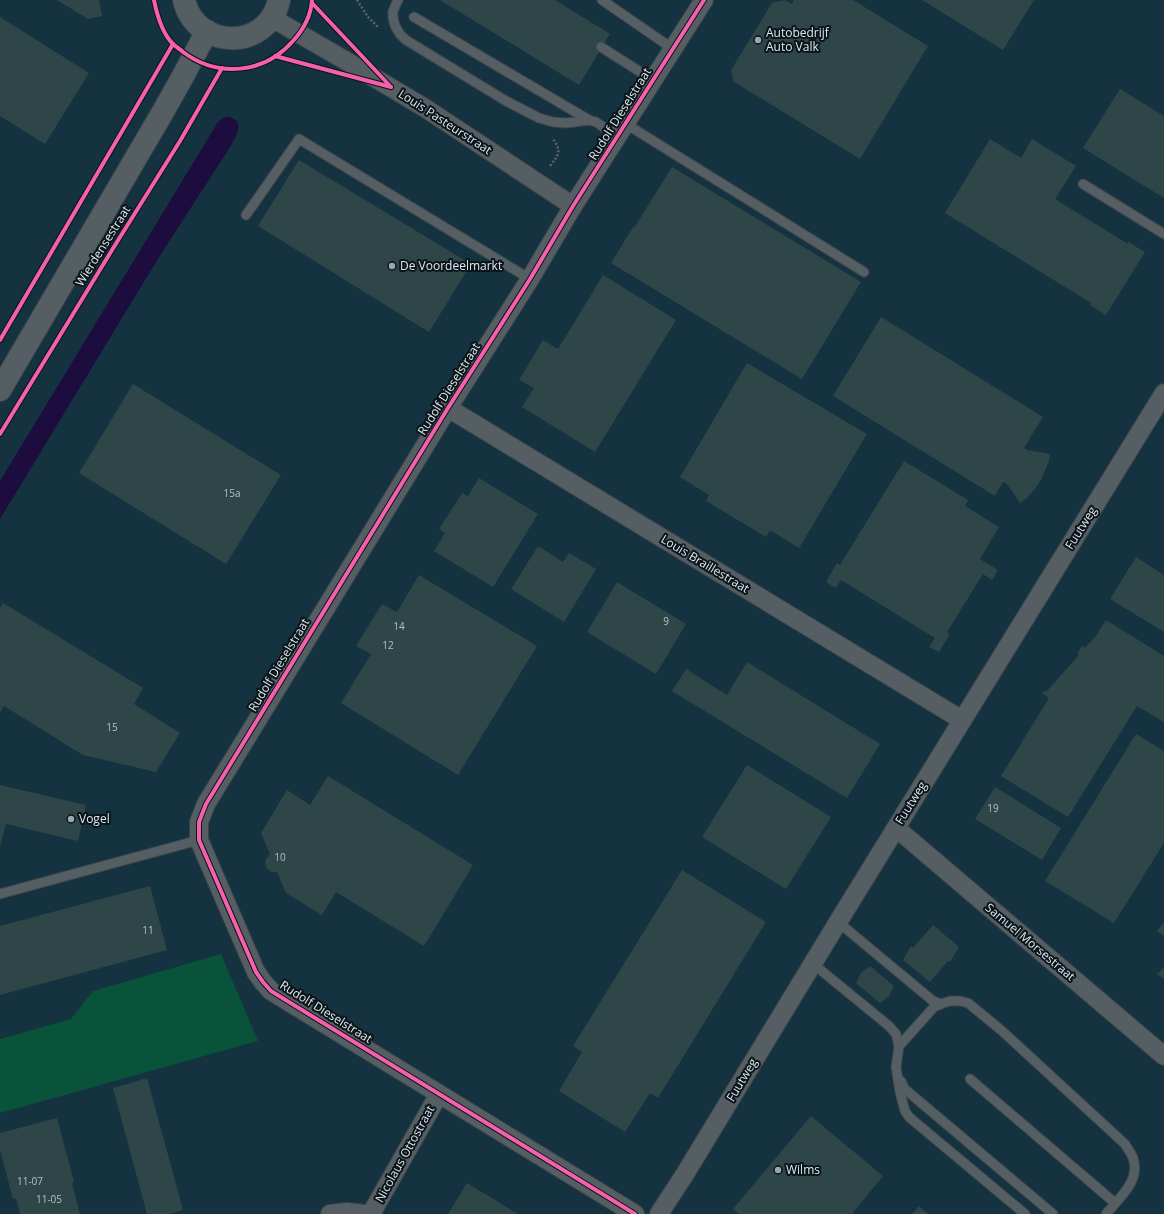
<svg xmlns="http://www.w3.org/2000/svg" width="1164" height="1214" viewBox="0 0 1164 1214" font-family="'Open Sans',sans-serif">
<style>
.built{fill:#14323f}
.green{fill:#09533b}
.water{fill:#1d0c3e}
.building{fill:#2f4649}
.lines{fill:none;stroke-linecap:round;stroke-linejoin:round}
.lane-casing{stroke:#3b454a;stroke-width:11}
.street-casing{stroke:#3b454a;stroke-width:20}
.secondary-casing{stroke:#3b454a;stroke-width:24}
.path{stroke:#5d6569;stroke-width:2.5;stroke-dasharray:2 2;stroke-linecap:butt}
.lane{stroke:#555f63;stroke-width:9}
.street{stroke:#555f63;stroke-width:18}
.secondary{stroke:#555f63;stroke-width:22}
.cycleway-casing{stroke:#0a1419;stroke-width:6}
.cycleway{stroke:#f560ab;stroke-width:4}
.poi-dot{fill:#9aa7ac;stroke:#0a1419;stroke-width:1.5}
.labels{text-anchor:middle;stroke-width:4;stroke-linejoin:round;paint-order:stroke}
.number-label{font-size:10px;fill:#b1c1c6}
.poi-label{font-size:12px;fill:#dceaf0;stroke:#0a1419;text-anchor:start}
.street-label{font-size:12px;fill:#dceaf0;stroke:#0a1419}
</style>
<rect width="100%" height="100%" fill="#1e2a2f"/>
<rect class="built" x="0" y="0" width="1164" height="1214"/>
<polygon class="green" points="221,954 258,1041 0,1113 0,1039 71,1019 93,991"/>
<path class="water" d="M226 117C247 118 236 137 230 147L159 257 0 519V481L218 122 223 118Z"/>
<g class="building">
<polygon points="57,0 99,0 102,16 88,19"/>
<polygon points="440,0 555,0 610,34 579,85"/>
<polygon points="785,0 792,4 794,0 853,0 928,46 860,159 734,82 731,70 772,3"/>
<polygon points="922,0 1034,0 1003,50"/>
<polygon points="0,17 89,73 45,144 0,116"/>
<polygon points="1120,89 1164,116 1164,198 1083,148"/>
<polygon points="990,139 1021,158 1032,139 1076,166 1055,199 1128,244 1128,242 1145,252 1106,315 1090,305 1091,303 945,213"/>
<polygon points="299,160 471,264 429,332 258,226"/>
<polygon points="672,167 861,282 802,379 611,263 633,227 634,228"/>
<polygon points="603,275 676,320 595,452 522,407 534,388 519,380 543,340 558,349"/>
<polygon points="881,317 1043,417 1024,448 1027,450 1050,454 1049,461 1041,480 1035,489 1027,498 1020,503 1007,484 1003,482 995,496 833,396"/>
<polygon points="747,363 867,434 799,548 770,530 766,537 706,501 709,495 680,477"/>
<polygon points="133,384 281,475 226,564 79,473"/>
<polygon points="904,461 968,500 965,506 999,527 980,559 998,570 992,580 983,574 947,632 950,634 939,652 929,647 935,638 841,580 836,588 826,582 837,563 840,565"/>
<polygon points="479,478 538,514 493,587 434,551 445,533 439,529 462,493 468,496"/>
<polygon points="538,546 563,562 569,553 596,569 564,622 511,589"/>
<polygon points="1136,557 1164,575 1164,632 1110,599"/>
<polygon points="419,575 537,646 458,775 341,703 371,654 356,646 382,604 397,612"/>
<polygon points="617,582 686,624 656,674 587,632"/>
<polygon points="3,603 143,688 134,704 180,733 156,772 83,755 4,706 0,713 0,608"/>
<polygon points="1106,620 1164,656 1164,722 1137,706 1068,817 1001,776 1049,698 1042,693 1044,691 1046,692 1079,655 1077,654 1082,646 1085,648 1096,636"/>
<polygon points="747,662 880,744 847,798 672,691 686,669 727,695"/>
<polygon points="1136,734 1164,751 1164,843 1114,923 1045,881"/>
<polygon points="747,765 831,817 786,889 702,837"/>
<polygon points="328,776 473,865 424,946 336,892 322,915 286,893 277,872 271,872 266,867 265,861 270,854 261,833 287,790 310,805"/>
<polygon points="0,785 86,805 78,841 6,824 0,847"/>
<polygon points="995,787 1061,828 1042,860 975,819"/>
<polygon points="682,870 766,922 658,1098 650,1093 625,1132 559,1091 582,1052 573,1046"/>
<polygon points="150,886 167,950 0,995 0,926"/>
<polygon points="1164,922 1164,936 1157,931"/>
<polygon points="933,925 959,947 950,962 948,961 930,982 903,960 911,946 913,948"/>
<polygon points="870,966 894,986 889,996 880,1003 856,983 861,973"/>
<polygon points="1164,966 1164,979 1157,974 1158,972 1159,973"/>
<polygon points="147,1078 183,1210 169,1214 147,1214 113,1088"/>
<polygon points="811,1116 883,1176 852,1214 739,1214 733,1209"/>
<polygon points="57,1118 74,1182 72,1183 80,1214 20,1214 16,1198 13,1199 0,1150 0,1133"/>
<polygon points="467,1183 518,1214 448,1214"/>
<polygon points="919,1206 928,1214 912,1214"/>
</g>
<g class="lines">
<g class="lane-casing">
<g id="lane">
<path d="M398 0C396 4 394 8 393 12 392 23 398 34 406 40L506 101 539 118 553 122 567 123 589 120 596 122 618 137"/>
<polyline points="602,0 673,49"/>
<polyline points="414,17 589,120"/>
<polyline points="601,47 653,80"/>
<polyline points="626,124 864,272"/>
<polyline points="1083,184 1164,234"/>
<polyline points="246,215 299,139 530,279"/>
<polyline points="0,894 199,840"/>
<path d="M838 922 933 1001 941 1004 950 1001H960L968 1003 1001 1030 1125 1144C1127 1148 1131 1153 1133 1158 1141 1181 1119 1198 1106 1214"/>
<polyline points="812,963 889,1026 896,1034 899,1046 896,1067 900,1092 905,1111 909,1117 1025,1214"/>
<polyline points="899,1046 934,1007 941,1004"/>
<polyline points="970,1079 1115,1203"/>
<polyline points="901,1081 904,1088 913,1096 1053,1214"/>
</g>
</g>
<g class="street-casing">
<g id="street">
<polyline points="272,18 348,62 425,108 573,206"/>
<polyline points="448,408 962,720"/>
<polyline points="896,828 1164,1056"/>
<polyline points="330,1214 347,1212 364,1214"/>
<polyline points="371,1214 439,1094"/>
<polyline points="635,1214 271,991 263,982 256,972 199,840 199,822 206,804 448,408 530,279 573,206 704,0"/>
<polyline points="659,1214 685,1174 838,922 1164,393"/>
</g>
</g>
<g class="secondary-casing">
<g id="secondary">
<path d="M184 0C196 51 268 51 279 0"/>
<polyline points="0,390 164,110 183,76 207,31"/>
</g>
</g>
<g class="path">
<polyline points="357,0 368,17 378,27"/>
<path d="M550 166C559 155 562 150 552 138"/>
</g>
<use href="#lane" class="lane"/>
<use href="#street" class="street"/>
<use href="#secondary" class="secondary"/>
<g class="cycleway-casing">
<g id="cycleway">
<path d="M154 0C157 15 162 33 173 44 176 47 180 49 183 52 218 78 264 74 293 41 303 30 311 15 312 0"/>
<polyline points="312,3 391,87"/>
<polyline points="275,56 391,87"/>
<polyline points="0,340 173,44"/>
<polyline points="0,434 112,250 180,141 222,68"/>
<polyline points="635,1214 271,991 263,982 256,972 199,840 199,822 206,804 448,408 530,279 573,206 704,0"/>
</g>
</g>
<use href="#cycleway" class="cycleway"/>
</g>
<g class="poi-dot">
<circle cx="758" cy="40" r="4"/>
<circle cx="392" cy="266" r="4"/>
<circle cx="71" cy="819" r="4"/>
<circle cx="778" cy="1170" r="4"/>
</g>
<g class="labels">
<g class="number-label">
<text x="232" y="497">15a</text>
<text x="666" y="625">9</text>
<text x="399" y="630">14</text>
<text x="388" y="649">12</text>
<text x="112" y="731">15</text>
<text x="993" y="812">19</text>
<text x="280" y="861">10</text>
<text x="148" y="934">11</text>
<text x="30" y="1185">11-07</text>
<text x="49" y="1203">11-05</text>
</g>
<g class="poi-label">
<text x="766" y="37">Autobedrijf<tspan x="766" dy="14">Auto Valk</tspan></text>
<text x="400" y="270">De Voordeelmarkt</text>
<text x="79" y="823">Vogel</text>
<text x="786" y="1174">Wilms</text>
</g>
<g class="street-label">
<text transform="translate(620 114) rotate(-58)" y="4">Rudolf Dieselstraat</text>
<text transform="translate(445 122) rotate(33)" y="4">Louis Pasteurstraat</text>
<text transform="translate(103 246) rotate(-58)" y="4">Wierdensestraat</text>
<text transform="translate(449 389) rotate(-58)" y="4">Rudolf Dieselstraat</text>
<text transform="translate(1081 528) rotate(-58)" y="4">Fuutweg</text>
<text transform="translate(705 564) rotate(31)" y="4">Louis Braillestraat</text>
<text transform="translate(279 665) rotate(-59)" y="4">Rudolf Dieselstraat</text>
<text transform="translate(911 803) rotate(-58)" y="4">Fuutweg</text>
<text transform="translate(1030 942) rotate(40)" y="4">Samuel Morsestraat</text>
<text transform="translate(326 1012) rotate(32)" y="4">Rudolf Dieselstraat</text>
<text transform="translate(742 1080) rotate(-59)" y="4">Fuutweg</text>
<text transform="translate(405 1154) rotate(-61)" y="4">Nicolaus Ottostraat</text>
</g>
</g>
</svg>
